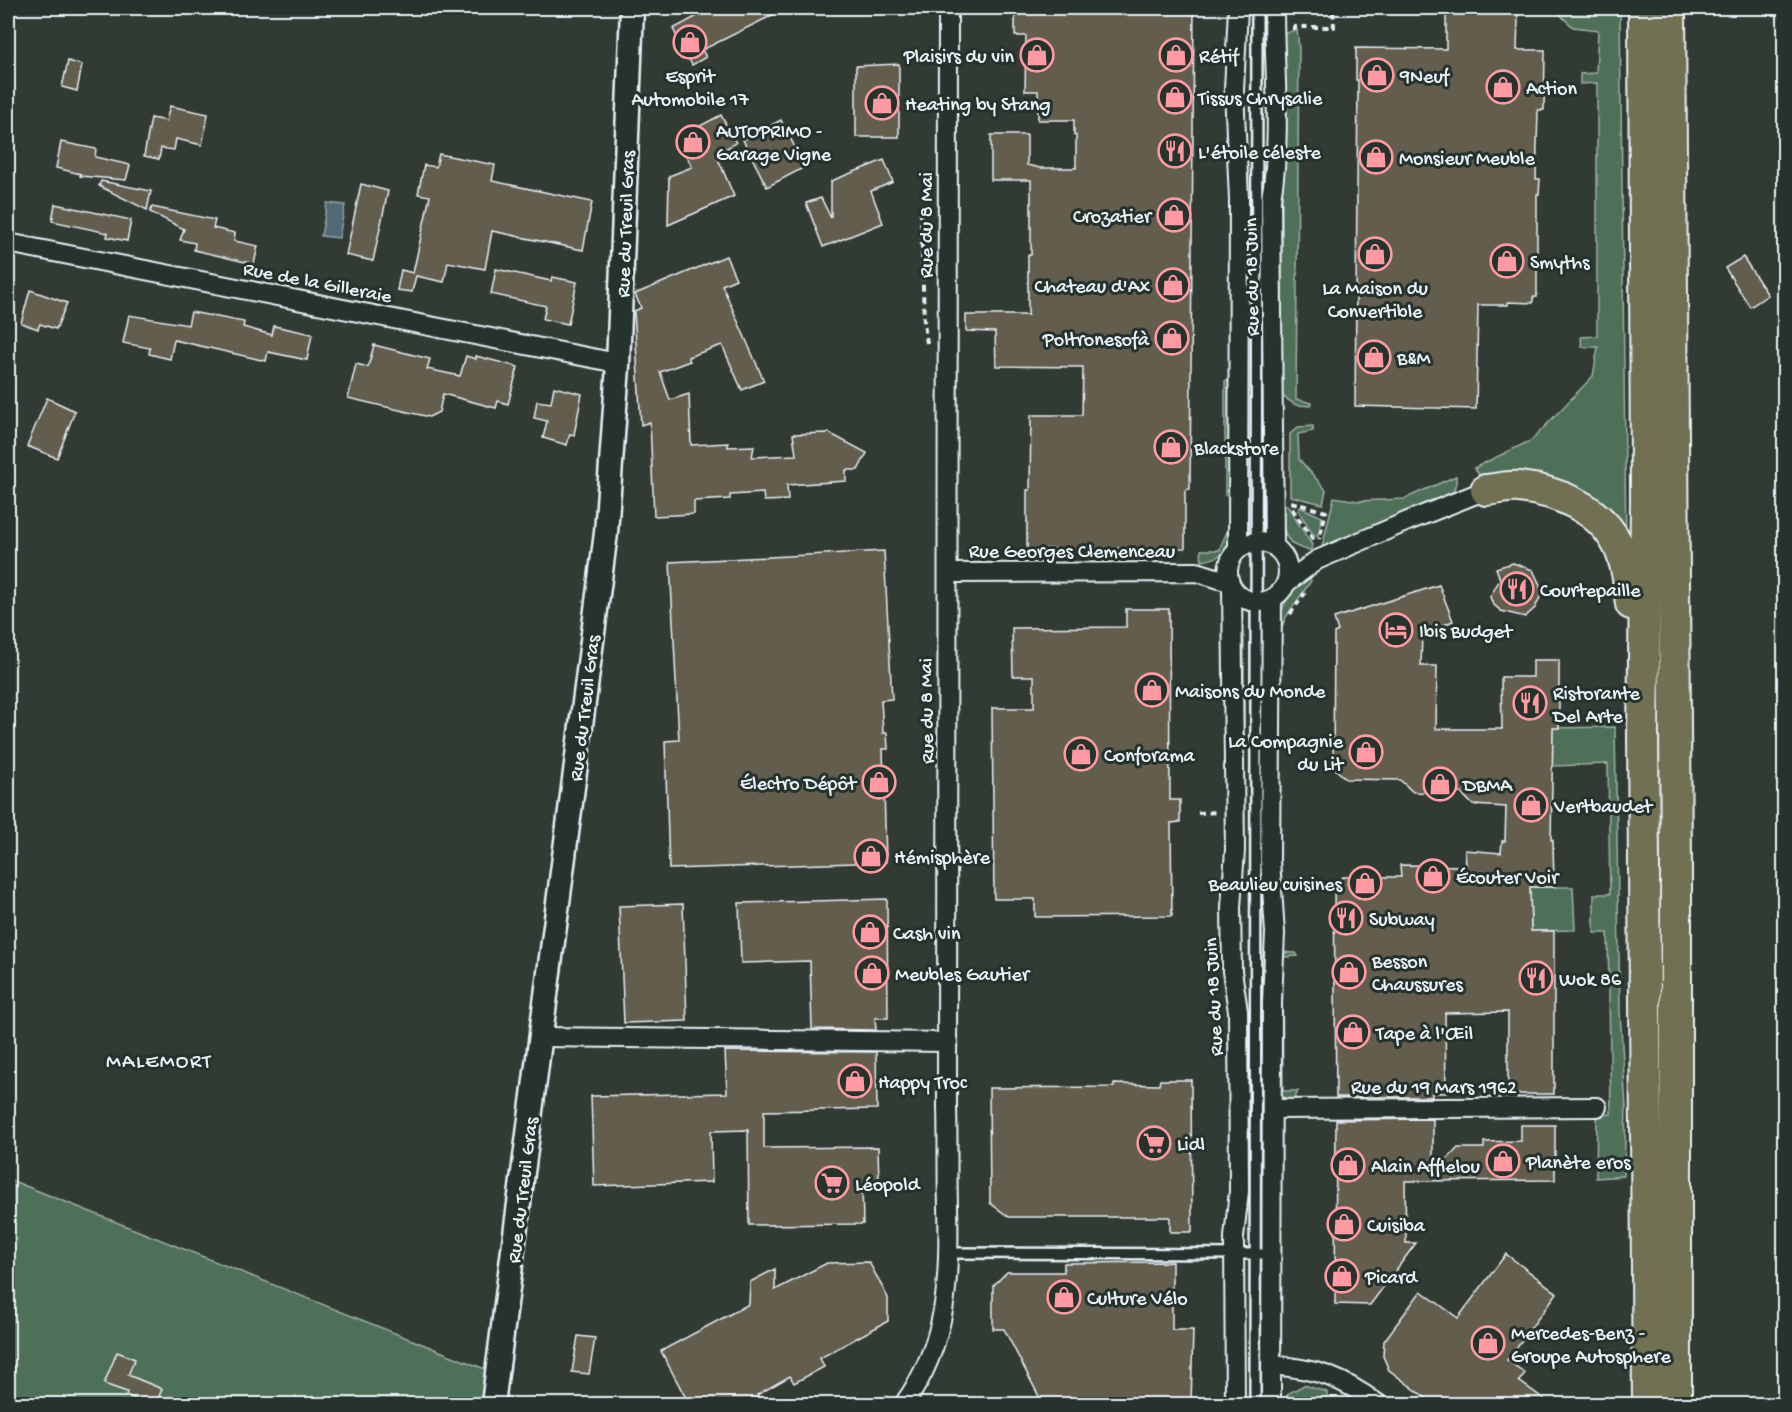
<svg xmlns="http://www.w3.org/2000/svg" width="1792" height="1412" viewBox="0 0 1792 1412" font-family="'Gochi Hand',sans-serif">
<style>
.green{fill:#506f58;stroke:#9cb0a8;stroke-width:1.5}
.water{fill:#516b76;stroke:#8da1aa;stroke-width:1.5}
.building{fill:#645d4d;stroke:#e8f1f8;stroke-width:1.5}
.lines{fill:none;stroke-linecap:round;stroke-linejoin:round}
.service-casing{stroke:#e8f1f8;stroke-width:14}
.minor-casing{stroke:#e8f1f8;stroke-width:22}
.tertiary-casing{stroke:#e8f1f8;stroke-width:27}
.trunk-casing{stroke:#e8f1f8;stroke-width:34}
.path{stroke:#e8f1f8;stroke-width:4;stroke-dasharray:6 4.5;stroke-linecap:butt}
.service{stroke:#26332d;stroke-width:9}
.minor{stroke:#26332d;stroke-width:18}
.tertiary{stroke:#26332d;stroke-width:22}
.trunk{stroke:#716f52;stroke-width:30}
.labels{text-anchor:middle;stroke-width:6;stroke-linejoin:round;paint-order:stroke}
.poi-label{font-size:20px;fill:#e8f1f8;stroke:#26332d;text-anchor:start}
.street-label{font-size:20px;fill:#e8f1f8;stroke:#26332d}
.neighbourhood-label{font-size:21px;letter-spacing:1.5px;fill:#e8f1f8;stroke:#26332d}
</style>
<rect width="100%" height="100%" fill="#323b33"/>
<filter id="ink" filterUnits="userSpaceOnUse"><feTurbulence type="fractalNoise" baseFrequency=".0167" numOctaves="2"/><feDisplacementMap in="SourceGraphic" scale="12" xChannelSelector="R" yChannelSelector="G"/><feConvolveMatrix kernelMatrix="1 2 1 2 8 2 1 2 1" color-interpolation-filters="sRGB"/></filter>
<g filter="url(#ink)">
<g class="green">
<polygon points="1553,8 1620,8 1626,548 1608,520 1481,477 1474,468 1532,440 1593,376 1598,347 1582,347 1581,337 1597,336 1597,83 1580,84 1580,74 1596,73 1598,30 1573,27"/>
<polygon points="1297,29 1299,49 1296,399 1312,403 1311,406 1296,405 1282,396 1282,35"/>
<polygon points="1225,381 1230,381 1230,496 1225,495"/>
<polygon points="1313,426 1313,431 1298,434 1299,459 1326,490 1323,504 1290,496 1290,434 1298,427"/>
<polygon points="1456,476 1456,484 1452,494 1322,547 1334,497 1358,501 1404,499"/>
<path d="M1282 505H1287L1312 545 1311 550C1283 548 1282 528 1282 505Z"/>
<polygon points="1300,507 1322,517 1318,536 1314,536 1298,510"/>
<path d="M1228 527H1231C1229 549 1225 558 1202 561L1201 550H1220C1221 541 1227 536 1228 527Z"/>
<path d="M1310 575 1311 581 1286 617 1282 627H1279C1280 604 1292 588 1310 575Z"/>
<rect x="1241" y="637" width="3" height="170"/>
<polygon points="1264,637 1264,807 1261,807 1260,638"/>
<polygon points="1615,727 1620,1012 1626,1108 1624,1176 1596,1178 1597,1116 1611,1114 1608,933 1594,933 1594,894 1610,894 1608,764 1552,766 1553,728"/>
<polygon points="1530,887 1573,887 1575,930 1531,931"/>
<polygon points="1278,952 1296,953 1298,956 1282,957 1283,1091 1298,1091 1294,1100 1283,1097 1278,1090"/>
<polygon points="8,1179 490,1371 484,1404 8,1404"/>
<polygon points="1304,1385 1327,1392 1327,1400 1284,1400 1289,1393"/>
</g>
<polygon class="water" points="327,203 345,205 339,238 321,236"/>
<g class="building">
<polygon points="712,8 787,8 702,50 706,57 692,65 673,29"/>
<polygon points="1015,8 1194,8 1190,489 1185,490 1185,548 1027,549 1027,490 1030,490 1031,415 1082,415 1083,367 996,366 995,332 966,331 966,315 1028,315 1028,255 1031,255 1031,180 991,180 991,135 1027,135 1027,165 1040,168 1076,168 1076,135 1074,135 1074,120 1038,120 1038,91 1025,91 1026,36 1015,36"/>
<polygon points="1446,8 1514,8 1518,17 1517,50 1545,50 1544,110 1538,110 1536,179 1540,179 1539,194 1537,194 1537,297 1533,297 1533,303 1508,302 1508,305 1478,305 1476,409 1355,406 1358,80 1356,80 1356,48 1446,49"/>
<polygon points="68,61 82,65 77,91 62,87"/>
<polygon points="899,64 899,137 856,137 856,66"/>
<polygon points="170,106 208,114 202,145 176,139 174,150 161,148 159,159 144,156 151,118 166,121"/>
<polygon points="721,115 736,143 716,154 734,196 668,225 669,176 692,167 677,138"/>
<polygon points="781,120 805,167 767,187 743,140"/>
<polygon points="61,142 96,149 95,157 130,165 126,180 80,176 81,174 56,168"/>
<polygon points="439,154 495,165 492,181 592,202 583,250 492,231 485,269 448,262 444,282 416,276 412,292 397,290 401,270 413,273 430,196 418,194 424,165 436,167"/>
<polygon points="884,160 893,182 871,191 883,223 823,247 806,203 821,198 831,218 831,181"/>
<polygon points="101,181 151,191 147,210 99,186"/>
<polygon points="361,184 388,191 373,261 346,255"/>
<polygon points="55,204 131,220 127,241 107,237 108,233 52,221"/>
<polygon points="152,207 215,220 213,228 235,233 234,241 258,246 254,264 194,250 195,243 180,240 184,229 150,212"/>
<polygon points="726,256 736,279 722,285 764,381 742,390 722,345 688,357 690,361 660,372 670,400 689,394 691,445 728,443 728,447 754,446 752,457 796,455 793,434 829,433 867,453 858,470 846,470 846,481 787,485 788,500 764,501 763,493 730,495 730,499 694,501 694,514 654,516 650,422 641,425 634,311 641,308 635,294"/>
<polygon points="1743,257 1768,295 1750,307 1725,268"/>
<polygon points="496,269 551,281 552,277 577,282 568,324 543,319 546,306 491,294"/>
<polygon points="30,290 67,303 56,329 40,324 38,329 21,323"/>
<polygon points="191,312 244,322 243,327 272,335 274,326 312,334 307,360 268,352 266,361 174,340 170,359 149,354 150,348 123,343 129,315 188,325"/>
<polygon points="374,345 430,359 427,369 460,376 466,356 476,359 476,356 518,367 508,404 498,401 496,408 443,394 439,412 429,417 348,398 356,364 368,367"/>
<polygon points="554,387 582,394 574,435 570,434 567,445 543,438 547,421 534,418 537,401 551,403"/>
<polygon points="47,398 75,411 57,458 27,446"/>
<polygon points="884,551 892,699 881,700 883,733 887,733 888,749 883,749 886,862 669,869 665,741 679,740 670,562"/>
<polygon points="1513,563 1533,570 1540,585 1541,595 1535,608 1525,617 1501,611 1493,604 1490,597 1500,579 1496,568"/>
<polygon points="1439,585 1453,621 1422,634 1421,666 1437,666 1436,729 1502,729 1501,677 1533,677 1533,660 1559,660 1559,728 1553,728 1551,840 1553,840 1554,887 1530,887 1531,931 1554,931 1554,1094 1508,1094 1508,1012 1445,1013 1446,1093 1432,1093 1432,1097 1336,1097 1334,884 1343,877 1401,877 1400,865 1466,866 1465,850 1501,853 1502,841 1505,841 1506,807 1473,805 1461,793 1413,792 1400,780 1346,779 1333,767 1334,633 1338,631 1334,618"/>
<polygon points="1126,609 1169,609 1170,800 1180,800 1180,822 1171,823 1172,916 1035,917 1035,899 994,899 992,708 1034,708 1034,676 1013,676 1012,628 1126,627"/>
<polygon points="887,899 888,1018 875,1018 876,1030 812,1029 810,961 741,963 739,903"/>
<polygon points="683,904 687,1021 624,1023 619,906"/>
<polygon points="725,1051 876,1052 877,1109 764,1111 764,1148 878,1147 879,1184 862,1185 863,1224 749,1225 748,1130 711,1131 712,1182 594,1186 591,1096 727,1093"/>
<polygon points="1160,1080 1191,1080 1192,1232 1170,1232 1170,1217 1009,1217 990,1203 989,1088 1114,1087 1114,1084 1159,1085"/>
<polygon points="1433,1119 1433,1174 1458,1148 1484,1148 1484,1142 1521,1141 1521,1125 1555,1125 1555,1180 1405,1181 1406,1243 1416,1243 1370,1305 1335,1304 1336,1120"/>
<polygon points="1506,1254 1557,1293 1507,1360 1525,1373 1519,1381 1551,1404 1434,1404 1389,1370 1383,1356 1384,1341 1421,1291 1458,1318"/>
<polygon points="869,1262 888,1298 888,1321 820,1358 824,1367 794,1383 790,1376 757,1395 762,1404 689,1404 661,1351 749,1304 750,1282 775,1269 775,1290 827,1263"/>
<polygon points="1172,1262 1172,1330 1193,1330 1191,1404 1043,1404 1004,1329 993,1329 993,1286 1007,1272 1064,1272 1064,1263"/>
<polygon points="578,1336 595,1338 589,1374 572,1372"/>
<polygon points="117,1352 135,1359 128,1375 162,1389 156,1404 148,1404 126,1395 127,1392 104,1384"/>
</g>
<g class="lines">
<g class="service-casing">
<g id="service">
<polyline points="950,1253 1271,1254"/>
<polyline points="1255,1404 1257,8"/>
</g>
</g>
<g class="minor-casing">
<g id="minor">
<polyline points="1238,8 1234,90 1239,199 1238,549"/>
<path d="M1274 8C1274 71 1282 136 1271 199L1274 546"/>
<polyline points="8,243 607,361 618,366"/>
<circle cx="1258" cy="572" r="30"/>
<polyline points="948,573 1197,572 1229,582"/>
<polyline points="1286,583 1317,560 1408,521 1486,490"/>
<polyline points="1232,588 1235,850 1231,907 1232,971 1238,1011 1239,1191 1234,1237 1235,1404"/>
<polyline points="541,1037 948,1042"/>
<polyline points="1272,1109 1597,1107"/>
<path d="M1272 1365C1317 1369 1341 1377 1378 1404"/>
<path d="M904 1404C948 1343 950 1278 948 1206 947 1173 948 1141 947 1108L948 8"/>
<polyline points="1271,1404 1272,1002 1275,933 1270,860 1272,599"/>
</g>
</g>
<g class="tertiary-casing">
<polyline id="tertiary" points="493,1404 606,533 618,366 632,8"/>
</g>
<g class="trunk-casing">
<g id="trunk">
<polyline points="1644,8 1646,500 1643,736 1648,1404"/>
<polyline points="1670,8 1676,866 1676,1404"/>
<path d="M1486 490C1497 489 1508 486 1519 487 1557 491 1600 508 1618 545 1627 563 1629 584 1631 604"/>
</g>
</g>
<g class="path">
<polyline points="1294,30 1294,27 1334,27 1333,8"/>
<polyline points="927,343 924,324 921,212 932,208"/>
<polyline points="1291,502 1326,512 1319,539"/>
<polyline points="1292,509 1315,542"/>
<polyline points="1290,614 1305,593"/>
<polyline points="1198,813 1218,812"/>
<polyline points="880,1404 886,1395"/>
<polyline points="1298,1404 1335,1404"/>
</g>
<use href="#service" class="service"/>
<use href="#minor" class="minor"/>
<use href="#tertiary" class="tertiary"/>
<use href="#trunk" class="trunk"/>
</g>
</g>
<defs>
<g id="shop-ring" transform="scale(1.725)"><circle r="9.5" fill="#26332d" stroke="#ff9aa2" stroke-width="1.5"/><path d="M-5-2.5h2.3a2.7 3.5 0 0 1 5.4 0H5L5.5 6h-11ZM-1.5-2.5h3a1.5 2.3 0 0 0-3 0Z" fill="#ff9aa2"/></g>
<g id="restaurant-ring" transform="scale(1.725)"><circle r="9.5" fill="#26332d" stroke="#ff9aa2" stroke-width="1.5"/><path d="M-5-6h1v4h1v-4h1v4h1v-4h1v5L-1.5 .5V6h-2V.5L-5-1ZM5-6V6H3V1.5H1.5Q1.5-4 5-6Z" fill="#ff9aa2"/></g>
<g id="hotel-ring" transform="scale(1.725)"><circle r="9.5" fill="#26332d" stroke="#ff9aa2" stroke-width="1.5"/><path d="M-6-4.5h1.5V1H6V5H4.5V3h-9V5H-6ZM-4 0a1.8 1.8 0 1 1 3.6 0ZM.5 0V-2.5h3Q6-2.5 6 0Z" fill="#ff9aa2"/></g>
<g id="supermarket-ring" transform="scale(1.725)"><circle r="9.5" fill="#26332d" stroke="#ff9aa2" stroke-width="1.5"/><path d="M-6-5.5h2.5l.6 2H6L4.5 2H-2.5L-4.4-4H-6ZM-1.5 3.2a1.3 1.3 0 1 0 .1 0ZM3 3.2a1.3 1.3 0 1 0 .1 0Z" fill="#ff9aa2"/></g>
</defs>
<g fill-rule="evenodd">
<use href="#shop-ring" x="690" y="42"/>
<use href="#shop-ring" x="1037" y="55"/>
<use href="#shop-ring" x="1176" y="55"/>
<use href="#shop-ring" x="1377" y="75"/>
<use href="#shop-ring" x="1503" y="87"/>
<use href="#shop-ring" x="1175" y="97"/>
<use href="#shop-ring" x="882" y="103"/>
<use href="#shop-ring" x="693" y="142"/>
<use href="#restaurant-ring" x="1175" y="151"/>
<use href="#shop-ring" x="1376" y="157"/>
<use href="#shop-ring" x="1174" y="215"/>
<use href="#shop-ring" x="1375" y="254"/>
<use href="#shop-ring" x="1507" y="261"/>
<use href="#shop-ring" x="1173" y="285"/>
<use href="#shop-ring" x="1172" y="338"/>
<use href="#shop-ring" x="1374" y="357"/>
<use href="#shop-ring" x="1171" y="447"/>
<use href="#restaurant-ring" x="1517" y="589"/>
<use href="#hotel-ring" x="1396" y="630"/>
<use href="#shop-ring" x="1152" y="690"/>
<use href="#restaurant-ring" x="1530" y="703"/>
<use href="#shop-ring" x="1366" y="752"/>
<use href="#shop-ring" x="1081" y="754"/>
<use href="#shop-ring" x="879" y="782"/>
<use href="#shop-ring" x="1440" y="784"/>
<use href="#shop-ring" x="1531" y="805"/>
<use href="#shop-ring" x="871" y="856"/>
<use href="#shop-ring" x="1433" y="876"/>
<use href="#shop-ring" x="1365" y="883"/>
<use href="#restaurant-ring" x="1346" y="918"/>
<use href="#shop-ring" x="870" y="932"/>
<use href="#shop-ring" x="1349" y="972"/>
<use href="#shop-ring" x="872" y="973"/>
<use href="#restaurant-ring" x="1536" y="978"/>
<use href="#shop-ring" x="1353" y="1032"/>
<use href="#shop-ring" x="855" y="1081"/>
<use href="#supermarket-ring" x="1154" y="1143"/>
<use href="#shop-ring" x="1503" y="1161"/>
<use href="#shop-ring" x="1348" y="1165"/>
<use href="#supermarket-ring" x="832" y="1183"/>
<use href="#shop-ring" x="1344" y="1224"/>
<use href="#shop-ring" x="1342" y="1276"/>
<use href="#shop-ring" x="1064" y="1297"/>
<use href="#shop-ring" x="1488" y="1343"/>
</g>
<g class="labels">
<g class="poi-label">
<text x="1014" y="62" text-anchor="end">Plaisirs du vin</text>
<text x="1199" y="62">Rétif</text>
<text x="690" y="82" text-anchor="middle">Esprit<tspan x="690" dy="23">Automobile 17</tspan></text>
<text x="1400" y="82">9Neuf</text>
<text x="1526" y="94">Action</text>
<text x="1198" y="104">Tissus Chrysalie</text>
<text x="905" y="110">Heating by Stang</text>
<text x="716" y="137">AUTOPRIMO -<tspan x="716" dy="23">Garage Vigne</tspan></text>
<text x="1198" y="158">L'étoile céleste</text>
<text x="1399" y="164">Monsieur Meuble</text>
<text x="1151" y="222" text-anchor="end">Crozatier</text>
<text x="1530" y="268">Smyths</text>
<text x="1150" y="292" text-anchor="end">Chateau d'Ax</text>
<text x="1375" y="294" text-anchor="middle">La Maison du<tspan x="1375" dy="23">Convertible</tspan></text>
<text x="1149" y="345" text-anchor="end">Poltronesofà</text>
<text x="1397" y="364">B&amp;M</text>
<text x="1194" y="454">Blackstore</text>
<text x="1540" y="596">Courtepaille</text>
<text x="1419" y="637">Ibis Budget</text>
<text x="1175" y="697">Maisons du Monde</text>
<text x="1553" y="699">Ristorante<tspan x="1553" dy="23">Del Arte</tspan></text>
<text x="1343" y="747" text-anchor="end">La Compagnie<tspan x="1343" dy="23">du Lit</tspan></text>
<text x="1104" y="761">Conforama</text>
<text x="856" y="789" text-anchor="end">Électro Dépôt</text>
<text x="1463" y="791">DBMA</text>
<text x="1554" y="812">Vertbaudet</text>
<text x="894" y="863">Hémisphère</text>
<text x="1456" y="883">Écouter Voir</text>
<text x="1342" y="890" text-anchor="end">Beaulieu cuisines</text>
<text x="1369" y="925">Subway</text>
<text x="893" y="939">Cash vin</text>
<text x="1372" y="967">Besson<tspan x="1372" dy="23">Chaussures</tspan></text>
<text x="895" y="980">Meubles Gautier</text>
<text x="1559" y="985">Wok 86</text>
<text x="1376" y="1039">Tape à l'Œil</text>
<text x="878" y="1088">Happy Troc</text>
<text x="1177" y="1150">Lidl</text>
<text x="1526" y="1168">Planète eros</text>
<text x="1371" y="1172">Alain Afflelou</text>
<text x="855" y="1190">Léopold</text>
<text x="1367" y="1231">Cuisiba</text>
<text x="1365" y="1283">Picard</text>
<text x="1087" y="1304">Culture Vélo</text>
<text x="1511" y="1339">Mercedes-Benz -<tspan x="1511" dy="23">Groupe Autosphere</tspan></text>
</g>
<g class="street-label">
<text transform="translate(624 224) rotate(-88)" y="7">Rue du Treuil Gras</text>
<text transform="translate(925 225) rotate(-90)" y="7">Rue du 8 Mai</text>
<text transform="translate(1250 277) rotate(-91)" y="7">Rue du 18 Juin</text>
<text transform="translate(318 281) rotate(11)" y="7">Rue de la Gilleraie</text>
<text x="1072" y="557">Rue Georges Clemenceau</text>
<text transform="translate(583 708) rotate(-83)" y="7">Rue du Treuil Gras</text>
<text transform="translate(925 711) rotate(-91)" y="7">Rue du 8 Mai</text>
<text transform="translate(1212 997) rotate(-93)" y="7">Rue du 18 Juin</text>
<text x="1434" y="1093">Rue du 19 Mars 1962</text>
<text transform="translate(521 1190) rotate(-83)" y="7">Rue du Treuil Gras</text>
</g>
<g class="neighbourhood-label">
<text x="159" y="1067">MALEMORT</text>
</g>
</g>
<rect width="1792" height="1412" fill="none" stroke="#26332d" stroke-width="30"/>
<rect x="15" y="15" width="1762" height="1382" fill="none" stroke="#e8f1f8" stroke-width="2" filter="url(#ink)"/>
</svg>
